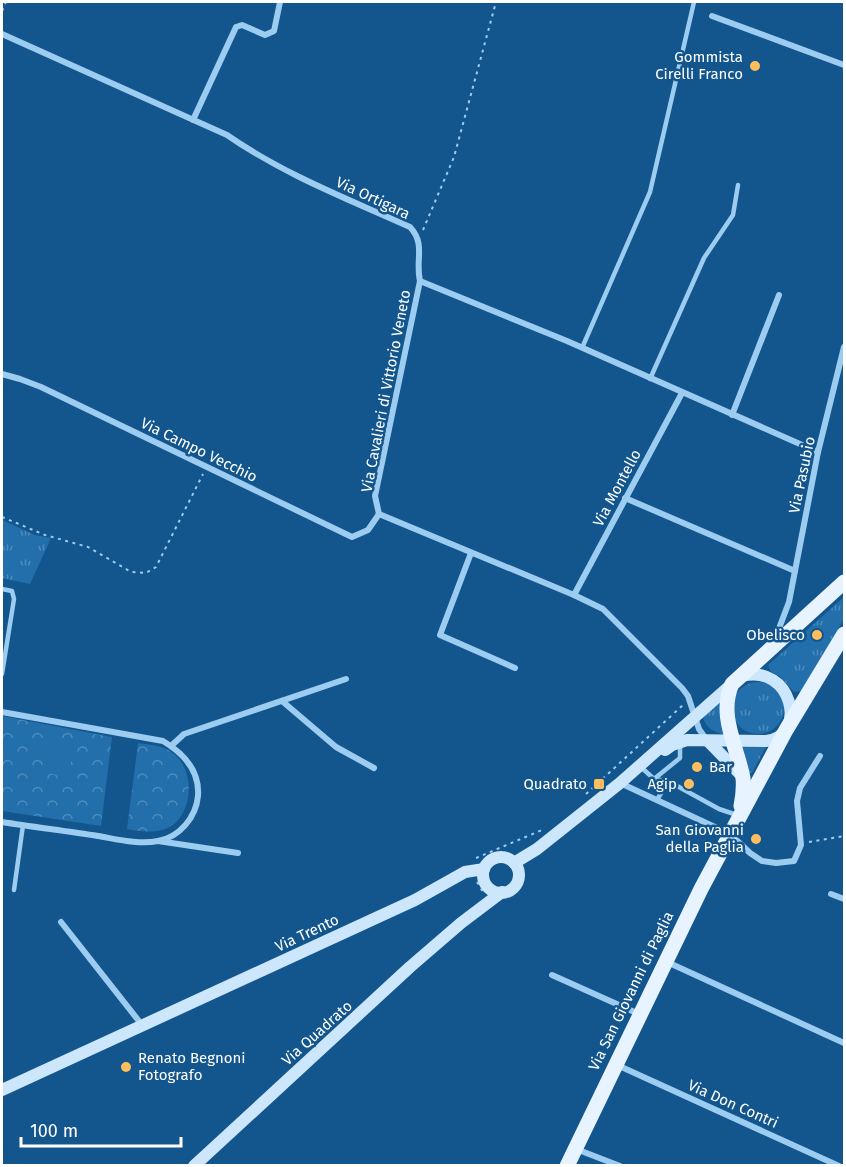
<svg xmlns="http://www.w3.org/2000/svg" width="846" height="1167" viewBox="0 0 846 1167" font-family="'Fira Sans',sans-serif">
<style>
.grass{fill:url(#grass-tufts)}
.park{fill:url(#park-crowns)}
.pitch{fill:#226fab}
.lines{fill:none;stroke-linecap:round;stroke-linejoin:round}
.path{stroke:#9dccf1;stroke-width:2;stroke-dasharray:3 4.5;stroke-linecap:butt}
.lane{stroke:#9dccf1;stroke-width:4.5}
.street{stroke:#9dccf1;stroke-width:6}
.secondary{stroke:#cce6fb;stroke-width:12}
.primary{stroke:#e7f3ff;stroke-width:15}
.poi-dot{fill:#ffbe5d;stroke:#13568e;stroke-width:2}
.labels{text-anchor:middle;stroke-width:5;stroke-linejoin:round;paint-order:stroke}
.poi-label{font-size:15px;fill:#fff;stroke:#13568e;text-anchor:end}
.street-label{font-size:15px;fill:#fff;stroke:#13568e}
</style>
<defs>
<pattern id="grass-tufts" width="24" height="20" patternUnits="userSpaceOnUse" patternTransform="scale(1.5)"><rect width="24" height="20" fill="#226fab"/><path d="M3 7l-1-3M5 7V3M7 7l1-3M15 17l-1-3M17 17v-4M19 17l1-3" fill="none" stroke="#4e8cbc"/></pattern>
<pattern id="park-crowns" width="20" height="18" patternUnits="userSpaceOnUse" patternTransform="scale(1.5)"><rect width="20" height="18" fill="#226fab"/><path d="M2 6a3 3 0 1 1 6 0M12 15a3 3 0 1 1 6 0" fill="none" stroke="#4e8cbc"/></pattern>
</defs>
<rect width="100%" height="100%" fill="#13568e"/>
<g class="grass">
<polygon points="2,520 35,535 51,538 30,584 2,578"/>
<polygon points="844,597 844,619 801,691 794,692 779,676 771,672 768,665"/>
<circle cx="758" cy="708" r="26"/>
<path d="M722 696 726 735C712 732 706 728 702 715Z"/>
<polygon points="742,745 767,745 752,773 750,773 747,770"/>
</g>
<g class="park">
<polygon points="2,716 112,737 101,826 2,811"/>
<path d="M138 743C149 745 160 745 170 751 194 766 195 807 173 825 161 834 141 832 127 829Z"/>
</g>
<polygon class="pitch" points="48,743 74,747 68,777 43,772"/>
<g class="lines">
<g class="path">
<polyline points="2,11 6,2"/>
<polyline points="423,230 454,157 496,2"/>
<polyline points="2,517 45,535 88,547 131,572 146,573 156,567 203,474"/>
<polyline points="586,794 683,705"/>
<polyline points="809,842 844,836"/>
<polyline points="476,858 542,830"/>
<polyline points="477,882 483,892"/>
</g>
<g class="lane">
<polyline points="582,348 650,192 694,2"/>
<polyline points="650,379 704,258 733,215 738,185"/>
<polyline points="2,589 12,591 14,599 2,674"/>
<polyline points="642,768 654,779 668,781 657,800"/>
<polyline points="654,779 680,758 680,743"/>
<polyline points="668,781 719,809 737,815"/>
<polyline points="14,890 23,825"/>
</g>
<g class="street">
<polyline points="712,16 844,65"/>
<path d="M2 34 227 135C283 174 348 199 410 227 426 244 415 260 420 281L567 341 818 452"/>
<polyline points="193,120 236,27 242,25 265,35 274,31 280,2"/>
<polyline points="420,281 375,496 379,514 574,595 603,609 682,688 688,696 699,729 706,739"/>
<polyline points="2,374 20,379 41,387 352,537 368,530 379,514"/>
<polyline points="732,415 779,295"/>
<polyline points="625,498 795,571"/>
<polyline points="471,553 440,635 515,668"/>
<polyline points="574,595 682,393"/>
<polyline points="775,639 789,602 818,452 844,347"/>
<polyline points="282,701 336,747 374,768"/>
<path d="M2 712 163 741C183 753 200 770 198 796 196 817 180 837 158 841 139 845 116 839 98 836 66 831 34 827 2 822"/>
<polyline points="171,746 184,734 346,679"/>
<polyline points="620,783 730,834 750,853 762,861 776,863 794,861 801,845 797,801 800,788 820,756"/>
<polyline points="158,841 238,853"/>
<polyline points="831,894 844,899"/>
<polyline points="61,922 142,1025"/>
<polyline points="667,962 844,1043"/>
<polyline points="552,975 639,1014"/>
<polyline points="617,1065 839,1166"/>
<polyline points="576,1149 620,1166"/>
</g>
<g class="secondary">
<polyline points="708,741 742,776"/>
<path d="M665 750 672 745 687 740 766 741C809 736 792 663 742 676"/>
<circle cx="501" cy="875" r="18"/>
<polyline points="514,863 537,849 620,783 732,684"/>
<polyline points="2,1090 415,900 465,872 484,869"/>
<polyline points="194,1166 410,967 461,923 502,892"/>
</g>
<g class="primary">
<path d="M741 806C743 796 744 788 743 778 737 746 718 715 732 684L844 582"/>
<polyline points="567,1166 701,889 786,730 844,634"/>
</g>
</g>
<g class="poi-dot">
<circle cx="755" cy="66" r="6"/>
<circle cx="817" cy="635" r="6"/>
<circle cx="697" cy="767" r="6"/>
<rect x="593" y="778" width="12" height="12" rx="3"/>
<circle cx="689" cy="784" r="6"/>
<circle cx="756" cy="839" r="6"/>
<circle cx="126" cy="1067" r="6"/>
</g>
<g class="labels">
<g class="poi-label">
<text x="743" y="62">Gommista<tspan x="743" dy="17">Cirelli Franco</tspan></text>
<text x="805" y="640">Obelisco</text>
<text x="709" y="772" text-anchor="start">Bar</text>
<text x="587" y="789">Quadrato</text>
<text x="677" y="789">Agip</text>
<text x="744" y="835">San Giovanni<tspan x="744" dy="17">della Paglia</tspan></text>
<text x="138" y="1063" text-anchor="start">Renato Begnoni<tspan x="138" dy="17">Fotografo</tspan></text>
</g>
<g class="street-label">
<text transform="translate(373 198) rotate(25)" y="5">Via Ortigara</text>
<text transform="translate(386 391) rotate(-79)" y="5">Via Cavalieri di Vittorio Veneto</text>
<text transform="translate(199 450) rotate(26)" y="5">Via Campo Vecchio</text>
<text transform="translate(802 475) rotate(-78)" y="5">Via Pasubio</text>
<text transform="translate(617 488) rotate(-62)" y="5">Via Montello</text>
<text transform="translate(307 933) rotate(-25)" y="5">Via Trento</text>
<text transform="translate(631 991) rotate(-64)" y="5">Via San Giovanni di Paglia</text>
<text transform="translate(317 1033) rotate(-42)" y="5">Via Quadrato</text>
<text transform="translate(733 1104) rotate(24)" y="5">Via Don Contri</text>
</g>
</g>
<rect width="846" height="1167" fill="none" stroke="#ffffff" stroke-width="6"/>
<path d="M21 1137v9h160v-9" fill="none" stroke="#ffffff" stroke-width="3"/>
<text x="30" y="1137" font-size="18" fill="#ffffff" stroke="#13568e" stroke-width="4.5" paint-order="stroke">100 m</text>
</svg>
